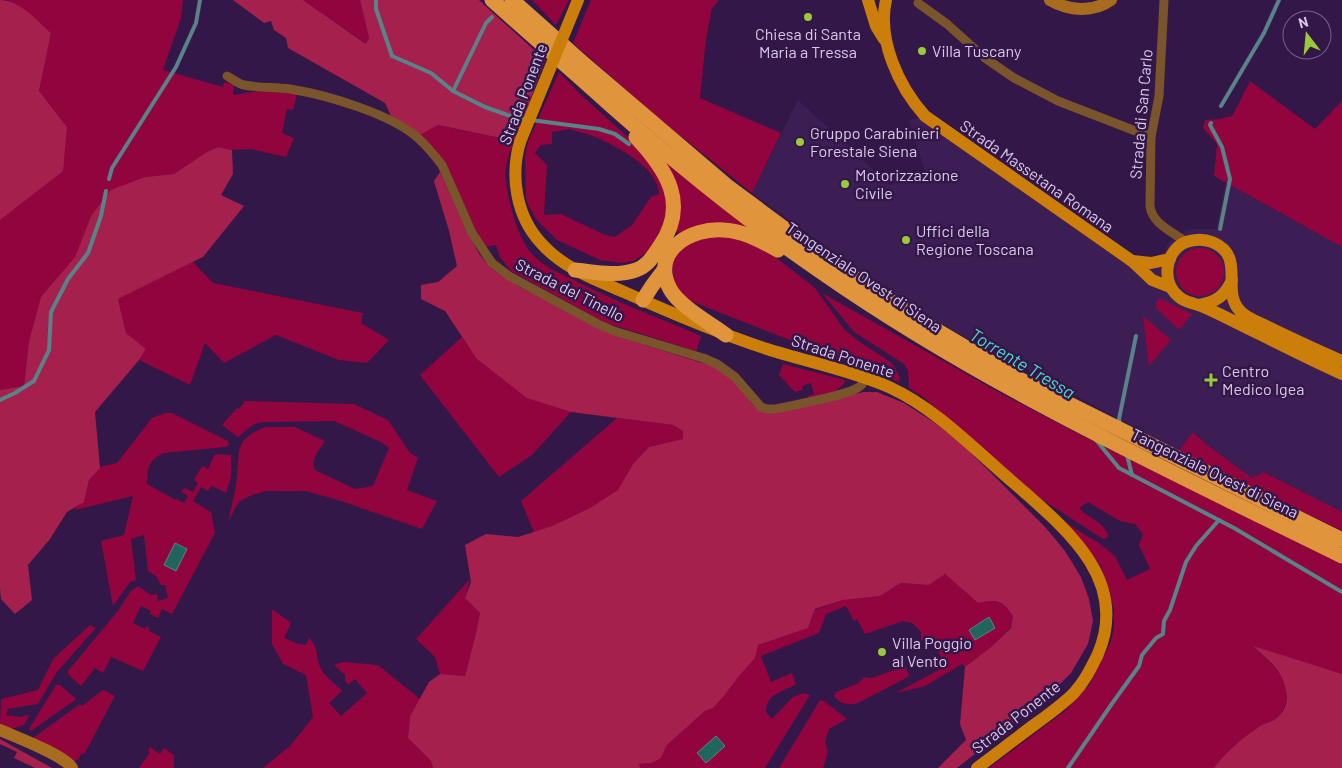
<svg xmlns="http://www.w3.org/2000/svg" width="1342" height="768" viewBox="0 0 1342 768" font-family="Barlow,sans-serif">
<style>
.built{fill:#3c1e55}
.green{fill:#92043e;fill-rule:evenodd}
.forest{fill:#a5204d}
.water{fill:#21655f;stroke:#588388}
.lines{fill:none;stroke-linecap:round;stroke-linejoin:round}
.stream{stroke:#588388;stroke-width:4}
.street{stroke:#7a542a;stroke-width:9}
.secondary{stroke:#a86c21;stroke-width:12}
.primary{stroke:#cc7e0a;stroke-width:12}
.highway{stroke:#e0953c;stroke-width:15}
.primary-bridge{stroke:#cc7e0a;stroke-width:12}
.poi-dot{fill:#98cb37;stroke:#331748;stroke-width:2}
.labels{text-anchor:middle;stroke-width:5;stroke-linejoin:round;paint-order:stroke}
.poi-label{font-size:16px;fill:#d9cae9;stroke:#331748;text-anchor:start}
.street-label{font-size:16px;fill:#d9cae9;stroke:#331748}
.water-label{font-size:18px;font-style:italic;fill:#4fdace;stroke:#331748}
</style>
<rect width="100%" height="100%" fill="#331748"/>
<polygon class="built" points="798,100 890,185 919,176 925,172 909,120 925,116 1131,261 1139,255 1148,257 1156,257 1165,251 1167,245 1177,235 1191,229 1216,229 1226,183 1342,247 1342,512 1265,472 1252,478 1210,447 1194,432 1179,451 937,322 894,296 752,193"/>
<g class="green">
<polygon points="7,0 183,0 181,18 163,70 223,87 224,82 234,85 233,95 266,90 297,94 293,110 287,109 282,133 294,138 286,157 251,149 232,150 218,147 207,152 174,174 145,177 91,216 75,257 41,298 29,341 24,386 0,390 0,220 67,127 39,91 51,33 18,5"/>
<polygon points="303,0 360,0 369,38 367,44"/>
<polygon points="532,0 569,0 556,25"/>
<polygon points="591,0 719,0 712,8 706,39 700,98 781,133 752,193 657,117 573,43"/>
<path d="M559 72 580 94 640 148 664 181 668 217 649 251 633 261 621 263 600 260 557 240 536 219 528 205 526 197 525 158 528 142ZM570 129C581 133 594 135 604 141 623 150 659 170 659 194L651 197 632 225 615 237 605 235 561 214 544 215 547 165 535 153 541 145 552 144V132Z"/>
<polygon points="1250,81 1315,129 1342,101 1342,247 1214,176 1217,144 1203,128 1205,120 1220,119 1233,115"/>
<path d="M437 125 515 141C503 164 504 179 510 203 514 220 521 242 533 255 543 266 559 273 572 279 613 301 658 317 701 336L696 351 606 323 511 271 500 257 496 245 485 247 475 232 420 135Z"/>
<polygon points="664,159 748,228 681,234 676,232"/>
<polygon points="724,234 765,249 815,288 844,329 857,340 889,361 894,366 900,378 899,382 862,366 825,354 706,307 686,299 675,290 671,260 686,242"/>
<circle cx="1200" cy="272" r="24"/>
<polygon points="193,262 213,283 363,313 361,323 389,340 367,363 339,360 276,335 224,363 205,343 190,385 139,360 146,349 126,333 118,299"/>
<path d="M822 293 1002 394 1079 434 1342 564V674L1254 647C1264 658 1278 667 1284 682 1289 694 1287 709 1277 718 1273 722 1265 723 1260 726 1245 736 1224 753 1214 768H989L1065 711 1089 685 1110 644 1114 629V610L1110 592 1100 565 1064 520 1074 528 1099 543 1115 556 1127 580 1150 569 1139 545 1143 534 1135 524 1120 521 1088 502 1079 508C1088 518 1105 523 1108 535L1107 538 1103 539 1032 493 922 396 909 388 908 371 904 364 854 332Z"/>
<polygon points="1159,298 1192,314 1179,330 1157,309 1156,304"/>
<polygon points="1143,316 1171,340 1149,366"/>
<polygon points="462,337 478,359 527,397 571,412 532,455 499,477 420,375"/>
<polygon points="783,364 845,380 844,384 834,392 808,398 808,396 814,394 811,383 802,386 803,390 795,392 779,375"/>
<path d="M245 401 354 404 388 420 410 453 418 458 407 490 437 501 422 529 338 500 306 491H266L252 495 240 501 235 508 228 523 236 486 239 450 243 441 252 433 265 427H295L325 441C319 451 310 459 315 470L355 489 373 486 389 448 381 442 334 421 263 422 254 424 238 437 222 425 237 408 239 409Z"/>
<path d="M165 413H172L228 441 229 445 225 447 164 453C150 458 146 469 147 484L176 500 177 499 184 503 188 496 181 491 185 488 193 492 198 483 194 480 202 466 208 469 215 454 231 455V477L226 493 212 486 208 491 201 487 193 501 211 512 215 533 172 614 162 609 158 618 150 614 151 611 141 606 133 623 145 629 146 626 150 628 149 631 161 637 143 671 111 657 103 673 95 668 81 686 68 674V671L118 611 130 592 138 586 151 595 157 594 158 601 168 598 165 585H161L156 576 148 571 144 535 131 539 136 580 130 582 113 606 101 541 124 535 133 496 75 510 76 507 84 501 89 480 99 467 117 463 152 418Z"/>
<polygon points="617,418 673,425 683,431 683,439 649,447 633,464 619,490 590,508 552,526 534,532 521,501"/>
<polygon points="1193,432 1210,447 1252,478 1264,472 1342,512 1342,531 1179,451"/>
<path d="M945 574 978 603C996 599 1002 600 1013 616L1011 627 992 646 965 667 962 664 925 686 896 693 946 666 931 639 921 641V632L912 623 903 621 865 634 857 619 854 621 846 606 826 614 819 633 761 656 771 682 792 673 796 684C782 693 766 693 766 712L772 719 793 697 803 693 810 695 765 768H641L638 764 652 763 661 758 667 745 705 711 713 708 724 696 758 645 808 628 815 610 843 600 880 596 901 583 929 585Z"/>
<polygon points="470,579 465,598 480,613 475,637 465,676 440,674 435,657 416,639"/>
<path d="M272 609 291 623 284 638 299 644 306 645 309 638C320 649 315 658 322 671 327 678 336 684 342 691L329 703 341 716 367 693 355 679 348 685 345 681V675L334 665 343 662 378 665 420 699 410 716 408 738 431 761 433 768H263L291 745 313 717 306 675 283 664 272 644Z"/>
<polygon points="90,625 96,628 57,672 39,702 37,704 8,709 6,715 20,717 28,715 29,716 24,725 11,729 0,725 1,699 38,690 53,659"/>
<path d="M905 666 909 674 908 677 858 703C849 706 840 704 834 696L836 692 859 683 864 677 872 678Z"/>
<polygon points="56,685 60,685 75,698 75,700 31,731 29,729"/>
<polygon points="103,690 115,696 85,753 81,754 78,760 74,761 33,738 80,704 82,706"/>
<polygon points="820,700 824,701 847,719 829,729 825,742 828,752 823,768 779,768"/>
<polygon points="150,747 160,754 164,748 174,755 174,768 139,768 150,752 148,751"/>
</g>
<g class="forest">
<path d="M0 0C20 0 36 20 51 33L39 91 67 127 63 171 0 220Z"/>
<polygon points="233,0 303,0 366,44 369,38 360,0 479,0 545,60 515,141 438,125 420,135 391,116 385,103 288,48 286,38 274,30 271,21 264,23"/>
<polygon points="218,147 232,150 233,174 221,195 244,206 203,257 118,299 126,333 146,349 139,360 95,412 100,468 89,480 84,502 67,512 50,539 28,565 32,600 15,614 1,599 0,588 0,390 24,386 29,341 41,297 75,257 91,216 111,190 145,177 174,174 207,152"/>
<path d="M440 172 467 232 480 255 492 269 518 286 613 335 715 367 733 378 753 405 765 412 864 392H877L904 403 938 425 961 443 1046 528 1065 551 1081 577 1089 599 1093 621 1088 644 1071 673 1047 697 957 768H938L966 740 960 724 965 667 992 646 1011 628 1013 616C1002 600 997 599 978 603L945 574 929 585 901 583 880 596 843 600 815 609 808 628 758 645 755 658 738 677 724 696 713 708 705 711 667 745 661 758 652 763 638 764 641 768H433L431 761 408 738 410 716 429 682 440 674 465 676 475 637 480 613 465 598 471 582 465 545 486 534 518 537 552 526 590 508 618 490 633 464 649 447 683 439V431L673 425 571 412 527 398 477 359 445 311 421 299V285L438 282 457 266 449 231 434 181Z"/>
<path d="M1253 646 1342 674V768H1214C1224 753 1245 736 1260 726 1266 723 1273 722 1278 717 1292 705 1287 685 1278 671 1272 662 1261 654 1253 646Z"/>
<polygon points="0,739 52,768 53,768 35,768 14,758 17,752 0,744"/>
</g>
<g class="water">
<polygon points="175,543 187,549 176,571 164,565"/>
<polygon points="989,617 995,628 975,640 969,630"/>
<polygon points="716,736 725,746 706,763 697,753"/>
</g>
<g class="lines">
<g class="stream">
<polyline points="376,0 376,9 392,56 431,73 453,91 485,107 516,118 599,129 615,134 629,144"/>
<polyline points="453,91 486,23 492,17"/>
<polyline points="1221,106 1264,33 1279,0"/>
<polyline points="1211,123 1210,125 1222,147 1230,179 1220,229"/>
<polyline points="109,179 112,168 176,67 196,23 200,0"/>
<polyline points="0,400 15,393 34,381 49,350 51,312 68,279 88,253 101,216 106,191"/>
<polyline points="1120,424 1119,419 1136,336"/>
<polyline points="1096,440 1119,468 1234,528 1342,592"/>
<polyline points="1127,455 1132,475"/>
<polyline points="1068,768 1111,705 1139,666 1142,655 1156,638 1163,634 1164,621 1170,610 1186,562 1196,546 1219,520"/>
</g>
<g class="street">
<path d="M1164 0 1159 96 1151 137 1150 206C1152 224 1173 232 1186 242"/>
<polyline points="918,3 947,24 985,58 1014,78 1058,101 1151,137"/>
<path d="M227 76C232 79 239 84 244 85 259 88 275 87 290 89 327 95 392 114 419 139 428 147 435 156 442 165L472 233 492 263 509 276 598 324 614 331 703 358 717 364 735 377 761 407 767 409H775C793 405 846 396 859 387 863 385 864 381 865 377"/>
</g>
<g class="secondary">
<path d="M1050 0C1069 11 1093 13 1111 0"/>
<path d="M0 730C16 737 64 755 72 768"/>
</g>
<g class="primary">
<polyline points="868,0 876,26 884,39"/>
<path d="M886 0C877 40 899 87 925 116L1132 261 1152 280 1170 287"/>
<path d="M520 142C510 176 516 216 541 243 563 268 594 279 624 292 671 313 718 333 767 349 808 362 850 370 889 387 937 409 975 450 1015 484 1065 528 1130 579 1098 654 1091 668 1085 681 1074 693 1062 705 1048 715 1034 725 1015 739 996 754 977 768"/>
<polyline points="1132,261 1151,263 1170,259"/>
<path d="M1199 305C1216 302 1225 296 1232 280"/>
<path d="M1342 361C1316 350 1291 338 1266 326 1258 322 1246 318 1240 311 1220 290 1247 256 1212 242 1204 239 1195 239 1186 242 1165 251 1161 281 1178 296 1184 302 1190 302 1198 305 1205 307 1212 311 1219 314 1260 334 1300 355 1342 374"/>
</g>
<g class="highway">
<path d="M492 0C524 28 556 57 588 85 661 151 738 215 820 271 983 385 1164 468 1342 556"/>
<polyline points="512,0 583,63 727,186 789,232 866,286 941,333 1021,380 1342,540"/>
<path d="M575 270C594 272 617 277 636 270 648 266 653 256 660 246 689 204 667 170 636 137"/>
<polyline points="643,300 652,286 664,270"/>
<path d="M726 335C710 323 679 306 670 289 650 251 691 227 724 230 744 231 761 241 778 250"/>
</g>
<polyline class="primary-bridge" points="520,142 578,0"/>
</g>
<g class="poi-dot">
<circle cx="808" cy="17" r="5"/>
<circle cx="922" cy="51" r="5"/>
<circle cx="800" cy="142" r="5"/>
<circle cx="845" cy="184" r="5"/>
<circle cx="906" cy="240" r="5"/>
<path d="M1208.5 372.5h5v5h5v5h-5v5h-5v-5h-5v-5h5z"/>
<circle cx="882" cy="652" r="5"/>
</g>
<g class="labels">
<g class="poi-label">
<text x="808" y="40" text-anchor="middle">Chiesa di Santa<tspan x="808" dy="18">Maria a Tressa</tspan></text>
<text x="932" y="57">Villa Tuscany</text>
<text x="810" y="139">Gruppo Carabinieri<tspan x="810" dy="18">Forestale Siena</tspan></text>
<text x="855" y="181">Motorizzazione<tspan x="855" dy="18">Civile</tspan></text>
<text x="916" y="237">Uffici della<tspan x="916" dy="18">Regione Toscana</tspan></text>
<text x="1222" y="377">Centro<tspan x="1222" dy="18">Medico Igea</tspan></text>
<text x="892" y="649">Villa Poggio<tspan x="892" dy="18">al Vento</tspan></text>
</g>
<g class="street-label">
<text transform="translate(523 94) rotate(-69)" y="6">Strada Ponente</text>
<text transform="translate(1141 114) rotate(-85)" y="6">Strada di San Carlo</text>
<text transform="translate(1037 176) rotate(35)" y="6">Strada Massetana Romana</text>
<text transform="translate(864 277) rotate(34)" y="6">Tangenziale Ovest di Siena</text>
<text transform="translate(570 290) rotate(27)" y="6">Strada del Tinello</text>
<text transform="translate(843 356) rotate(18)" y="6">Strada Ponente</text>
<text transform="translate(1215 473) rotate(26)" y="6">Tangenziale Ovest di Siena</text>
<text transform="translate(1016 717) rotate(-38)" y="6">Strada Ponente</text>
</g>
<g class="water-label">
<text transform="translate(1022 364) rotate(31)" y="6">Torrente Tressa</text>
</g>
</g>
<g transform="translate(1307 35) rotate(344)"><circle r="24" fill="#331748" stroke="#755f88"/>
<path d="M0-4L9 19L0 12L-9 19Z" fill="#98cb37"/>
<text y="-8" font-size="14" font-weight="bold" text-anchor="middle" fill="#d9cae9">N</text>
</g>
</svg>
